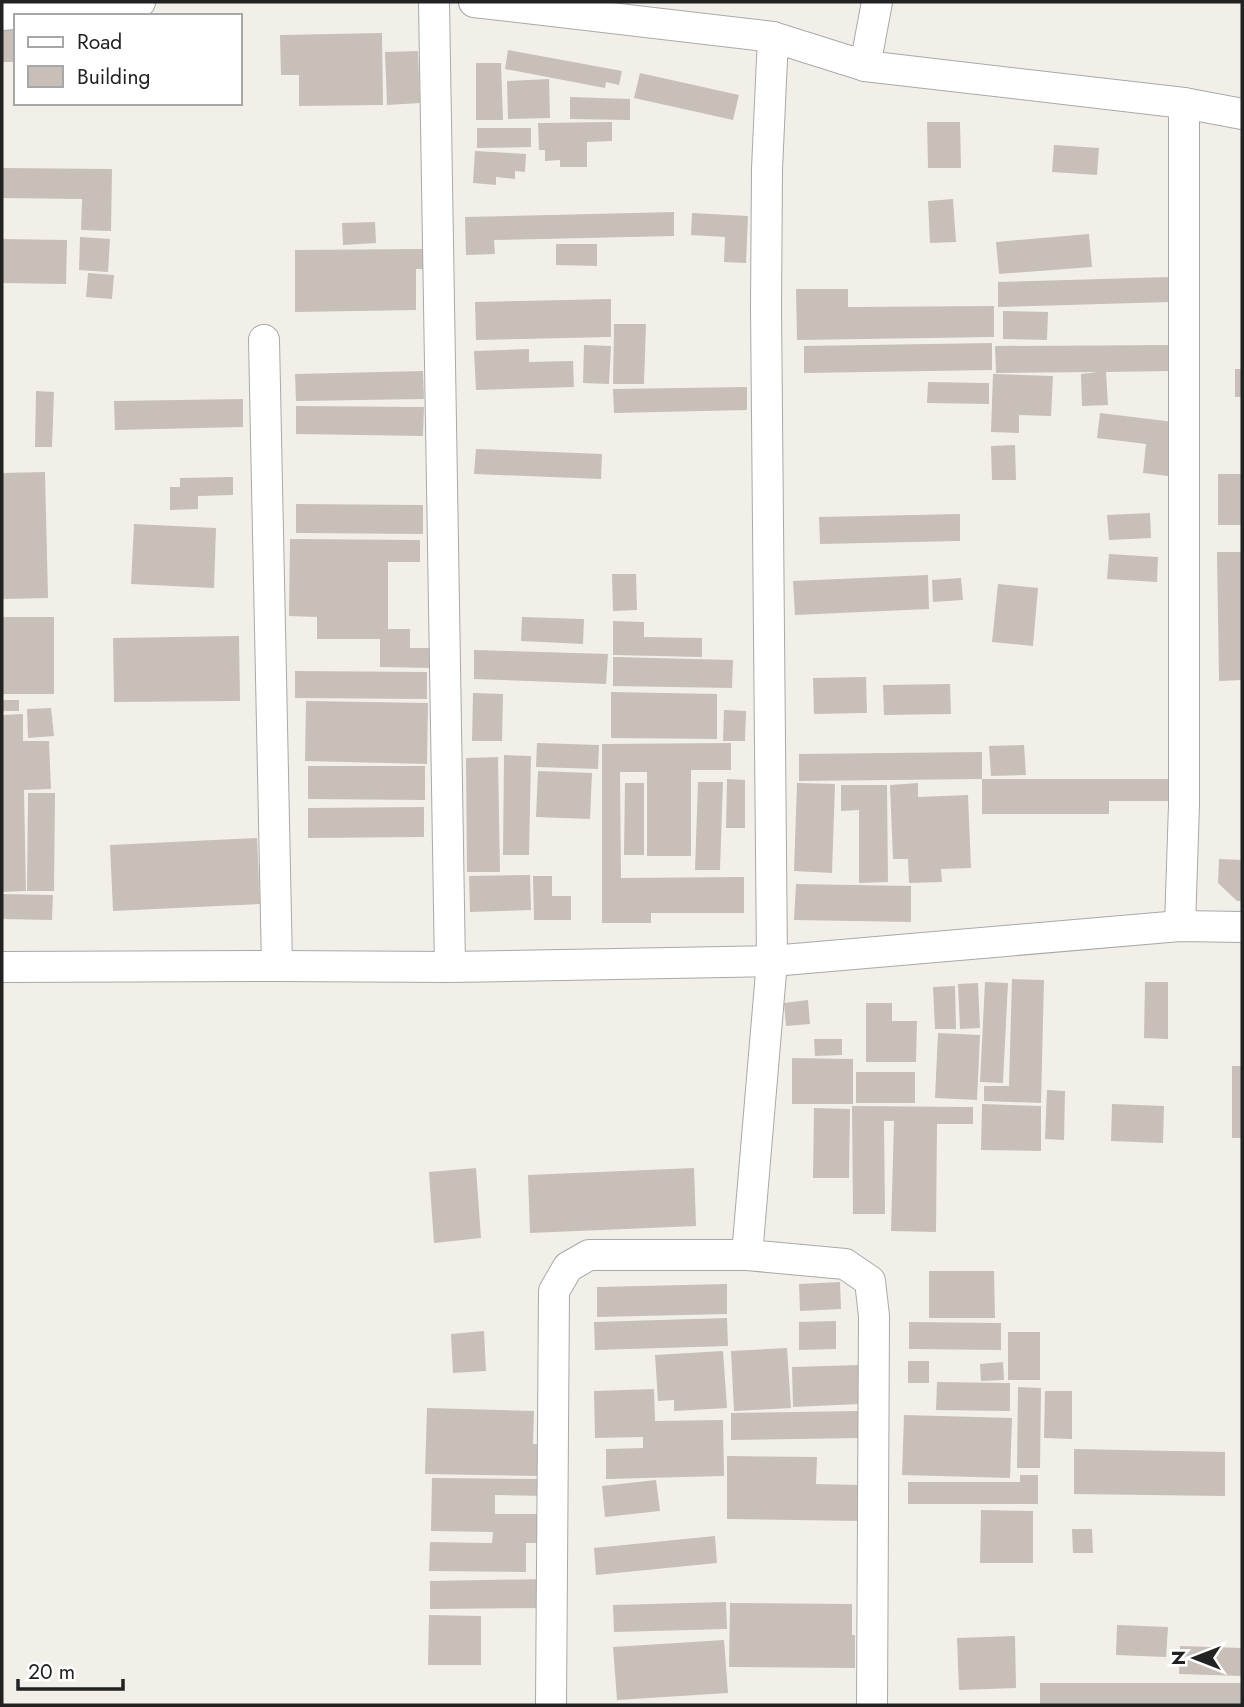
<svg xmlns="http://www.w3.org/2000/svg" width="1244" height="1707" viewBox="0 0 1244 1707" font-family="Jost,sans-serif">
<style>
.building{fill:#c7bfb8}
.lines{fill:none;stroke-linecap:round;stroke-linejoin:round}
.minor-casing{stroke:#a9a9a9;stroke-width:32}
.minor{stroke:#fff;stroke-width:30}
</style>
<rect width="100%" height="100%" fill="#f2efe9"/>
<g class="building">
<rect x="2" y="27" width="14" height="35"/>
<polygon points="382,33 383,105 299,106 299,75 281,75 280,35"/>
<polygon points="508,50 622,71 619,85 606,82 605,88 505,69"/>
<polygon points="418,51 420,103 387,105 385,52"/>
<polygon points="476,63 501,63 503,120 476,120"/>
<polygon points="640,73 739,95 733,120 634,98"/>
<polygon points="549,79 550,118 508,119 507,81"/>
<polygon points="570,97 630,99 630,120 570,119"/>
<polygon points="612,122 612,141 587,142 587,167 560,167 560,160 545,161 545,150 539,150 538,123"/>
<polygon points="927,122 960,122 961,168 928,168"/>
<polygon points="477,128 531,128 531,147 477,148"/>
<polygon points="1054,145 1099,148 1097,175 1052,172"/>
<polygon points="475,151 526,154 525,172 515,171 515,179 496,177 496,185 473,183"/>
<polygon points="2,168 112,169 111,231 81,230 82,199 2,198"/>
<polygon points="953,199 956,242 930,243 928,201"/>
<polygon points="674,212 674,236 494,240 495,254 466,255 465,217"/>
<polygon points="692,213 748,216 746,263 724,262 725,237 691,235"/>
<polygon points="375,222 376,243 343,245 342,223"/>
<polygon points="1089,234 1092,267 999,274 996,242"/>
<polygon points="80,237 110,239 108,272 79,270"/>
<polygon points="2,239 67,240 66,284 2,283"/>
<polygon points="556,244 597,244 597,266 556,265"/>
<polygon points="423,249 424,269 416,269 416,310 295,312 295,250"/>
<polygon points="88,273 114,275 112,299 86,297"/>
<polygon points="1170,277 1170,302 998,307 998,282"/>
<polygon points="796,289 848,289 848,307 994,306 994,337 797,340"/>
<polygon points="611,299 611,337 476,340 475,302"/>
<polygon points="1003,311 1048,312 1047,340 1003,339"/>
<polygon points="614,324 646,324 644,384 613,384"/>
<polygon points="992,343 992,370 804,373 804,346"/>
<polygon points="584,345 611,346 609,384 583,383"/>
<polygon points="1173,345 1173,371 1106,372 1108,405 1082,406 1081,374 1099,372 996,373 995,346"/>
<polygon points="529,349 529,362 573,361 574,387 476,390 474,351"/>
<rect x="1235" y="369" width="7" height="28"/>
<polygon points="423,371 424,399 296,401 295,374"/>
<polygon points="993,374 1053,376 1051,416 1019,415 1019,433 991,432"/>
<polygon points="928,382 989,383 989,404 927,403"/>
<polygon points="747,387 747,410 614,413 613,389"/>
<polygon points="36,391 54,392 52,447 35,447"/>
<polygon points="243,399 243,427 115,430 114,401"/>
<polygon points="296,406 424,407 423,436 296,434"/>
<polygon points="1100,413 1174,422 1168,476 1143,473 1146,444 1097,438"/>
<polygon points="1015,445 1016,480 992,480 991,446"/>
<polygon points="476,449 602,454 601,479 474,474"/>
<polygon points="45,472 48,598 2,599 2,473"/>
<rect x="1218" y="474" width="24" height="51"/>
<polygon points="233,477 233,495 198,496 198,509 170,510 170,487 180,487 180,478"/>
<polygon points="296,504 423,505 423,534 296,533"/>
<polygon points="1150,513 1151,538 1109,540 1107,515"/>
<polygon points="960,514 960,541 820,544 819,517"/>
<polygon points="134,524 216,528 214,588 131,584"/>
<polygon points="290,539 420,540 420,562 388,562 388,629 410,629 410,648 431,648 431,668 380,667 380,639 317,639 317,617 289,616"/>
<polygon points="1217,552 1242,552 1242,680 1219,681"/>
<polygon points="1109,554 1158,557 1157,582 1107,579"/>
<polygon points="612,574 636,574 637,610 613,611"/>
<polygon points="928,575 929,609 795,615 793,581"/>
<polygon points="961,578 963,600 933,602 932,580"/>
<polygon points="998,584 1038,588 1033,646 992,642"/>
<rect x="2" y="617" width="52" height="77"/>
<polygon points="522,617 584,619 583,644 521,641"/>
<polygon points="613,621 644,622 644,637 702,638 702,657 613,655"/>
<polygon points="239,636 240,701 114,702 113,638"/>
<polygon points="474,650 608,654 606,684 474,679"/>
<polygon points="613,657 733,660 732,688 613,686"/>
<polygon points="295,671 427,672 427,699 295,698"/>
<polygon points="866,677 867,713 814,714 813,678"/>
<polygon points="950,684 951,714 884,715 883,685"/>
<polygon points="611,692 717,694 717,739 611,738"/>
<polygon points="473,693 503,694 502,741 472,741"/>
<rect x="2" y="700" width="17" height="11"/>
<polygon points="306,701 428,703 427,764 305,761"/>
<polygon points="51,708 54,736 28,738 27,709"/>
<polygon points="724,710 746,711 745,741 723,741"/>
<polygon points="23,714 23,741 49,741 51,789 24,790 26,891 2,892 2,715"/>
<polygon points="537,743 599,745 598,769 536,767"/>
<polygon points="731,743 731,770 691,770 691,856 647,856 647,772 620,772 621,878 744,877 744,913 651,913 651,923 602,923 602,744"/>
<polygon points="1024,745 1026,775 991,776 989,746"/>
<polygon points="982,752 982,779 799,781 799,754"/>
<polygon points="504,755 531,756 529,855 503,855"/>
<polygon points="498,757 500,872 467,872 466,758"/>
<polygon points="308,766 425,766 425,800 308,799"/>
<polygon points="538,771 592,773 590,819 536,817"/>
<polygon points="727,779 745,780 745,828 726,828"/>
<polygon points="982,779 1173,779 1173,801 1109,801 1109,814 982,814"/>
<polygon points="698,782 723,782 720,870 695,870"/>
<polygon points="625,783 644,783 644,855 624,855"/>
<polygon points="797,783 835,784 832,873 794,871"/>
<polygon points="918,783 918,797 968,795 971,868 941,869 942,882 909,883 908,859 893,859 890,785"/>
<polygon points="841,785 887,785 888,882 859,883 859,810 841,811"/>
<polygon points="28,793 55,793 54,891 27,891"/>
<polygon points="424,807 424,837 308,838 308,808"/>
<polygon points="257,838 260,904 113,911 110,845"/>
<polygon points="1219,859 1242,860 1242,901 1237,901 1218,883"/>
<polygon points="530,875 531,910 470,912 469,876"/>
<polygon points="533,876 552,876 552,896 571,896 571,920 534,920"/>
<polygon points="796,884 911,886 911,922 794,920"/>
<polygon points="2,894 53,895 52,920 2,919"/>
<polygon points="1012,979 1044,980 1041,1103 984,1101 984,1086 1009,1086"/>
<polygon points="985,982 1008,983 1003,1083 980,1082"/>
<polygon points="1145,982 1168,982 1168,1039 1144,1038"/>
<polygon points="978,983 980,1028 960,1029 958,984"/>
<polygon points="955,986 956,1029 935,1029 933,987"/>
<polygon points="808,1000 810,1024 786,1026 784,1003"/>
<polygon points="866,1003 892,1003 892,1021 917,1021 916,1062 866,1062"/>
<polygon points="938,1033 980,1035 977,1100 935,1098"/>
<polygon points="814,1039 842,1039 842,1055 815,1056"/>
<polygon points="792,1058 853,1059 853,1104 792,1104"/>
<rect x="1232" y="1066" width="10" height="72"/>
<rect x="856" y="1072" width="59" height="31"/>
<polygon points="1047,1090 1065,1091 1064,1140 1045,1139"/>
<polygon points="982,1104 1041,1106 1041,1151 981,1150"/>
<polygon points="1112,1104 1164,1106 1163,1143 1111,1141"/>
<polygon points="852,1106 973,1107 973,1124 937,1124 936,1232 891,1231 894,1121 884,1121 885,1214 853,1214"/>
<polygon points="814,1108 850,1109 849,1178 813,1178"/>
<polygon points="476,1168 481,1238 434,1243 429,1172"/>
<polygon points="694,1168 696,1226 530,1233 528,1175"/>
<polygon points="929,1271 994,1271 995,1318 929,1318"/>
<polygon points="840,1282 841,1309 800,1311 799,1284"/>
<polygon points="727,1284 727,1314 597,1317 597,1287"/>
<polygon points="727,1318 728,1346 595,1350 594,1322"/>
<polygon points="836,1321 836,1349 799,1350 799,1322"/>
<polygon points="909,1322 1001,1323 1001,1350 909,1349"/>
<polygon points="484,1331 486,1371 453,1373 451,1334"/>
<rect x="1008" y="1332" width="32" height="48"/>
<polygon points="787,1348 791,1408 734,1411 731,1351"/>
<polygon points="723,1351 727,1408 674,1411 674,1400 658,1401 655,1355"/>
<rect x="908" y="1361" width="21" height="22"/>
<polygon points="1003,1362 1004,1380 981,1381 980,1364"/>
<polygon points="859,1365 860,1404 793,1407 792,1367"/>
<polygon points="937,1382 1010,1383 1010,1411 936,1410"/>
<polygon points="1018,1387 1041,1388 1040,1468 1017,1468"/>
<polygon points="654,1389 655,1421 723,1420 724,1476 606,1479 606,1449 643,1448 643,1437 595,1438 594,1391"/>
<polygon points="1045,1391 1072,1391 1072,1439 1044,1438"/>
<polygon points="427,1408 534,1411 533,1444 546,1445 545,1476 425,1474"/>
<polygon points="860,1411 860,1438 731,1440 731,1413"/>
<polygon points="904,1415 1012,1418 1010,1478 902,1475"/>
<polygon points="1074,1449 1225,1452 1225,1496 1074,1494"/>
<polygon points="727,1456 817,1457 816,1484 862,1485 861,1521 727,1519"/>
<polygon points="1020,1475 1038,1475 1038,1504 908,1504 908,1482 1020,1482"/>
<polygon points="432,1478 543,1479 543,1496 495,1495 495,1514 546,1514 546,1543 526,1543 526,1572 429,1571 430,1542 492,1543 493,1532 431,1531"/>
<polygon points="656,1480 660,1511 605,1517 602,1486"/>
<polygon points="981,1510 1033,1511 1033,1563 980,1563"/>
<polygon points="1072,1529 1092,1529 1093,1553 1073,1553"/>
<polygon points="715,1536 717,1563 596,1575 594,1548"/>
<polygon points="546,1579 546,1608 430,1609 430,1581"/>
<polygon points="726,1602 727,1629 614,1632 613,1605"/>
<polygon points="730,1603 852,1604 852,1635 855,1635 855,1668 729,1667"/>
<polygon points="429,1615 481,1616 481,1665 428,1665"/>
<polygon points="1117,1625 1168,1627 1166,1657 1116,1655"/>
<polygon points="1015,1636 1016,1688 959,1690 957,1638"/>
<polygon points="724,1640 728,1693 617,1700 613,1647"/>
<polygon points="1180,1646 1242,1648 1242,1676 1179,1674"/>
<rect x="1040" y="1683" width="202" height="22"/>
</g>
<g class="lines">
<g class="minor-casing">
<g id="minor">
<polyline points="434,2 450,967"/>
<polyline points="474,2 773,37 865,66 1184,103 1242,114"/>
<polyline points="2,15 140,2"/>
<polyline points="865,66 877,2"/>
<polyline points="264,340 277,966"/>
<polyline points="1180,926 1184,805 1184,103"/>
<polyline points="2,967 277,966 450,967 772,961 1180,926 1242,927"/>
<polyline points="747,1255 772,961 766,307 767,169 773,37"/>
<polyline points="551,1705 554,1291 568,1267 589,1255 747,1255 845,1264 870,1281 874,1316 872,1705"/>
</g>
</g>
<use href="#minor" class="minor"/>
</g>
<rect width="1244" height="1707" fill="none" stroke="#222222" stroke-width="7"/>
<rect x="14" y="14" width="228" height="91" fill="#ffffff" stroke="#a7a7a7" stroke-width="2"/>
<rect x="28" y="37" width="35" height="10" fill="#ffffff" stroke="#a7a7a7" stroke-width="2"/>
<text x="77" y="49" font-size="21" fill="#222222">Road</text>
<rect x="28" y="66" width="35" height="21" fill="#c7bfb8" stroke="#a7a7a7" stroke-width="2"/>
<text x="77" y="84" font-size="21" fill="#222222">Building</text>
<g transform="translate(1195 1658) rotate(270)" stroke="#ffffff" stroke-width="5" paint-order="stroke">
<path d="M0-5L12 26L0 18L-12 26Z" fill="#222222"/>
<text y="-10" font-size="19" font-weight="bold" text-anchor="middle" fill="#222222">N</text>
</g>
<path d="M18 1679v10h105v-10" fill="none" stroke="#222222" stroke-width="3.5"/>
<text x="28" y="1679" font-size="21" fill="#222222" stroke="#ffffff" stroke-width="5" paint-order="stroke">20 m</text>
</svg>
